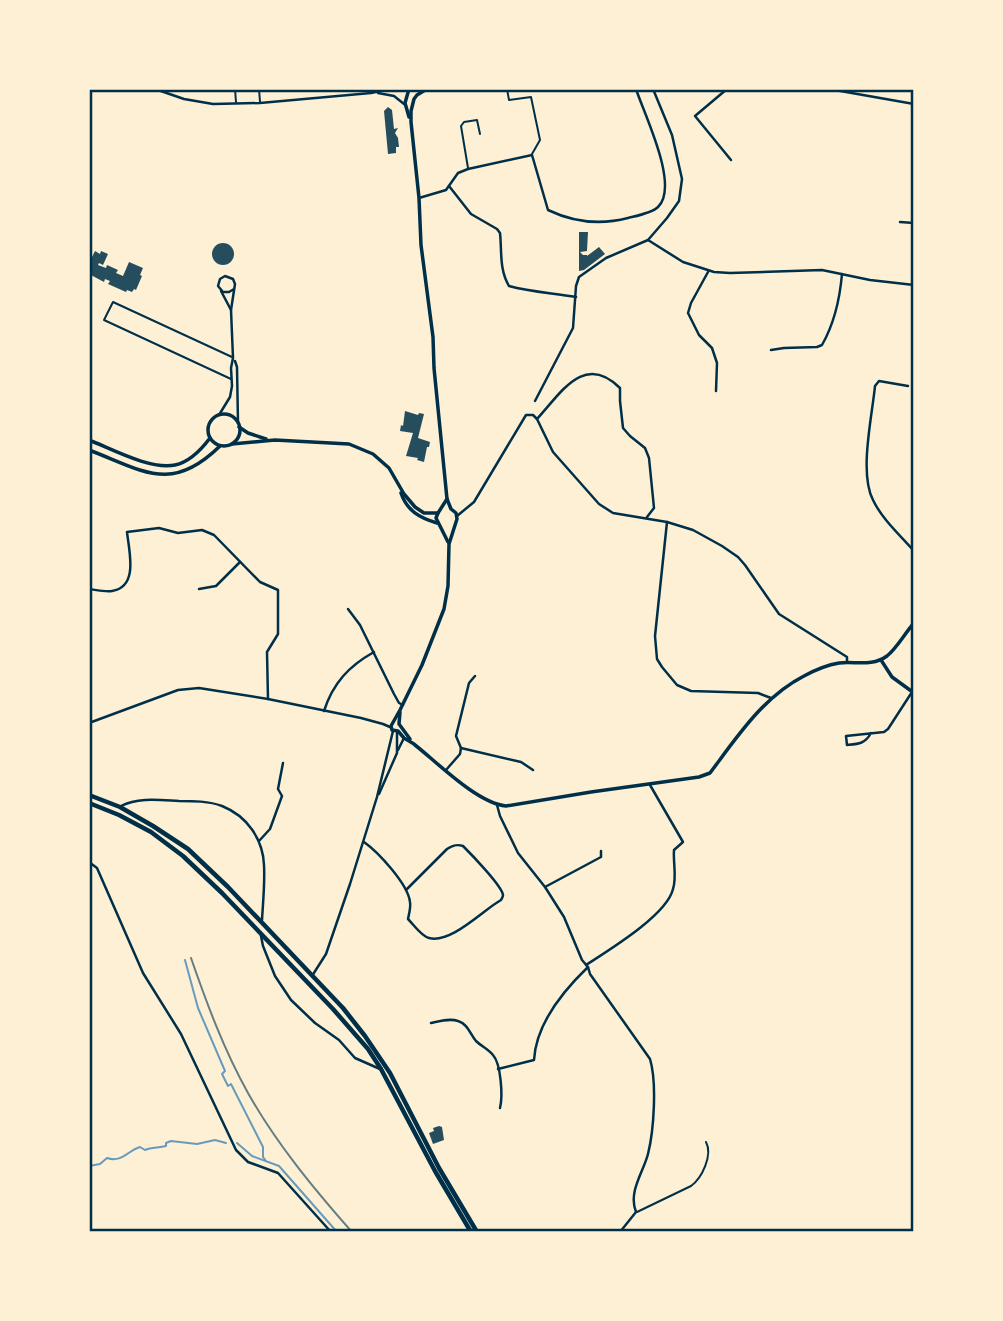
<svg xmlns="http://www.w3.org/2000/svg" width="1003" height="1321" viewBox="0 0 1003 1321" font-family="'Archivo Narrow',sans-serif">
<style>
.lines{fill:none;stroke-linecap:round;stroke-linejoin:round}
.stream{stroke:#669bbc;stroke-width:2}
.building{fill:#264d5e}
.service{stroke:#003049;stroke-width:2}
.minor{stroke:#003049;stroke-width:2.5}
.tertiary{stroke:#003049;stroke-width:3.5}
.primary{stroke:#003049;stroke-width:4.5}
.rail{stroke:#657d81;stroke-width:2}
.neatline{fill:none;stroke:#003049;stroke-width:2.5}
</style>
<rect width="100%" height="100%" fill="#fdf0d5"/>
<g class="lines">
<g class="stream">
<polyline points="185,960 198,1008 225,1071 222,1074 228,1086 231,1084 263,1147 263,1157 266,1161"/>
<polyline points="237,1143 252,1156 279,1166 337,1232"/>
<path d="M89 1166 100 1164 107 1158C122 1163 127 1151 140 1147L145 1150C151 1147 159 1148 166 1146V1143L171 1141 197 1144 215 1140 226 1143"/>
</g>
</g>
<g class="building">
<polygon points="388,107 392,110 394,129 398,128 395,133 398,138 399,147 396,147 396,153 388,154 384,111"/>
<polygon points="579,232 588,232 587,251 580,252 583,255 587,255 587,256 599,247 605,254 584,270 579,271"/>
<circle cx="223" cy="254" r="11"/>
<polygon points="95,251 100,254 101,251 108,254 103,265 99,263 98,265 106,268 107,265 118,270 116,273 123,276 129,262 143,268 140,275 142,276 136,290 134,289 132,292 127,290 126,292 108,284 110,281 105,279 104,282 89,274 89,267 91,262 90,261"/>
<polygon points="405,411 418,415 419,413 424,414 418,438 430,442 429,447 427,447 424,462 417,460 418,458 406,456 413,433 400,431 401,425 403,426"/>
<polygon points="439,1126 442,1127 444,1140 433,1144 429,1133 434,1131 433,1128"/>
</g>
<g class="lines">
<g class="service">
<polyline points="235,89 236,102"/>
<polyline points="259,89 260,102"/>
<polyline points="507,89 509,100 531,97 540,140 532,154"/>
<polyline points="468,168 461,126 464,122 477,120 480,134"/>
<polyline points="231,379 104,320 113,302 232,357"/>
<path d="M637 1212 691 1186C702 1178 713 1155 706 1142"/>
</g>
<g class="minor">
<polyline points="155,89 184,99 213,104 260,103 371,93 390,89"/>
<polyline points="727,89 695,116 731,160"/>
<polyline points="829,89 914,104"/>
<polyline points="378,93 394,96 404,104"/>
<path d="M449 186 471 214 497 229 500 233C502 251 499 269 509 286 531 292 553 293 576 297"/>
<path d="M419 198 446 190 458 173 468 169 532 155 548 210C573 222 601 225 628 218 636 216 652 213 658 207 680 186 644 114 636 89"/>
<polyline points="900,222 914,223"/>
<polyline points="648,240 683,262 714,272 730,273 822,270 870,280 914,285"/>
<polyline points="708,272 691,303 688,313 699,335 712,348 717,363 716,391"/>
<polyline points="221,291 231,310"/>
<path d="M771 350 784 348 817 347 822 345C834 324 840 297 842 274"/>
<polyline points="235,361 237,367 238,423"/>
<path d="M908 386 879 381 875 386C872 417 859 473 873 500 882 519 900 535 914 551"/>
<polyline points="535,401 573,328 576,286 579,277 606,258 648,240 667,218 679,201 682,179 672,135 653,89"/>
<polyline points="219,415 230,397 232,386 231,368 233,358 231,310 235,284 233,279 225,276 220,279 218,286 223,292 229,292 234,289"/>
<path d="M537 419C561 393 584 352 620 388V401L623 428 630 436 645 448 649 458 654 508 647 517"/>
<polyline points="457,516 474,502 526,415 533,415 537,419 553,452 599,504 613,513 667,522 693,530 722,546 738,557 745,565 779,614 847,657 847,662"/>
<polyline points="667,522 655,636 657,659 662,667 677,685 691,691 758,693 771,698"/>
<path d="M89 589C96 590 106 592 112 591 139 587 129 551 127 532L159 528 178 533 202 530 214 535 260 582 278 590V634L267 652 268 699"/>
<polyline points="199,589 216,586 240,562"/>
<polyline points="348,609 360,625 394,694 399,703 403,705"/>
<path d="M324 711C333 683 349 666 374 652"/>
<polyline points="89,723 178,690 199,688 268,699 361,718 383,724 390,727"/>
<path d="M871 733C865 744 858 744 847 745L846 736 884 732 888 729 912 692"/>
<polyline points="461,748 521,762 533,770"/>
<polyline points="398,750 404,738"/>
<polyline points="446,770 460,754 461,748 456,736 469,683 475,676"/>
<polyline points="379,794 397,753 397,732"/>
<path d="M497 805 500 816 518 853 545 887 564 917 582 960 588 967 590 974 650 1059C657 1082 654 1130 648 1154 643 1173 628 1192 636 1212L620 1232"/>
<path d="M121 806C138 797 160 800 179 801 193 801 209 801 222 806 247 816 263 839 264 865 265 883 263 902 262 920"/>
<polyline points="259,841 270,829 282,796 278,789 283,763"/>
<path d="M364 842C378 852 408 884 410 902 411 907 409 914 408 919 414 925 421 936 429 938 451 944 483 910 501 900 502 898 503 897 503 895 502 886 471 854 463 846 457 844 453 845 447 849L406 890"/>
<polyline points="89,862 97,868 143,973 181,1034 236,1150 248,1162 278,1173 331,1232"/>
<polyline points="545,887 601,857 601,851"/>
<polyline points="261,936 263,946 275,976 291,1000 315,1023 339,1040 355,1058 380,1069"/>
<path d="M586 965C609 950 667 915 673 889 677 877 673 863 674 850L683 842 650 785"/>
<polyline points="312,976 326,954 350,884 377,797 393,731"/>
<path d="M431 1023C440 1021 450 1018 458 1021 468 1024 470 1034 476 1041 481 1046 488 1049 493 1055 501 1064 503 1096 500 1108"/>
<path d="M498 1069 534 1060C536 1023 563 991 588 967"/>
</g>
<g class="tertiary">
<polyline points="409,89 405,103 409,117"/>
<circle cx="224" cy="430" r="16"/>
<polyline points="239,427 248,433 266,439"/>
<path d="M89 440C112 449 150 470 175 465 190 462 201 450 210 438"/>
<polyline points="232,444 275,440 349,444 373,454 389,468 404,494 415,507 424,513 438,513"/>
<path d="M89 450C144 471 171 494 220 446"/>
<path d="M401 493C407 511 420 518 437 523"/>
<polyline points="447,499 438,513 436,518 448,542"/>
<polyline points="881,660 892,677 914,693"/>
<polyline points="400,712 399,724 410,739"/>
<polyline points="414,744 404,738 398,731 392,730 391,726 400,710 422,665 444,609 448,586 449,544 457,519 456,513 451,509 447,499 434,368 433,337 421,245 419,198 411,122 411,111 414,99 417,95 427,89"/>
<path d="M415 745C438 763 477 803 506 806L591 792 699 777 710 773C737 737 763 697 804 676 815 670 827 665 839 663 855 661 872 667 887 656 897 648 905 633 914 623"/>
</g>
<g class="primary">
<polyline points="89,795 120,807 153,826 188,849 228,887 343,1008 365,1036 390,1073 439,1168 477,1232"/>
<polyline points="89,803 119,815 151,832 183,856 222,893 333,1009 368,1049 381,1069 435,1171 471,1232"/>
</g>
<path class="rail" d="M191 958C207 1004 224 1050 248 1093 276 1143 314 1189 352 1232"/>
</g>
<rect width="1003" height="1321" fill="none" stroke="#fdf0d5" stroke-width="182"/>
<rect x="91" y="91" width="821" height="1139" class="neatline"/>
</svg>
